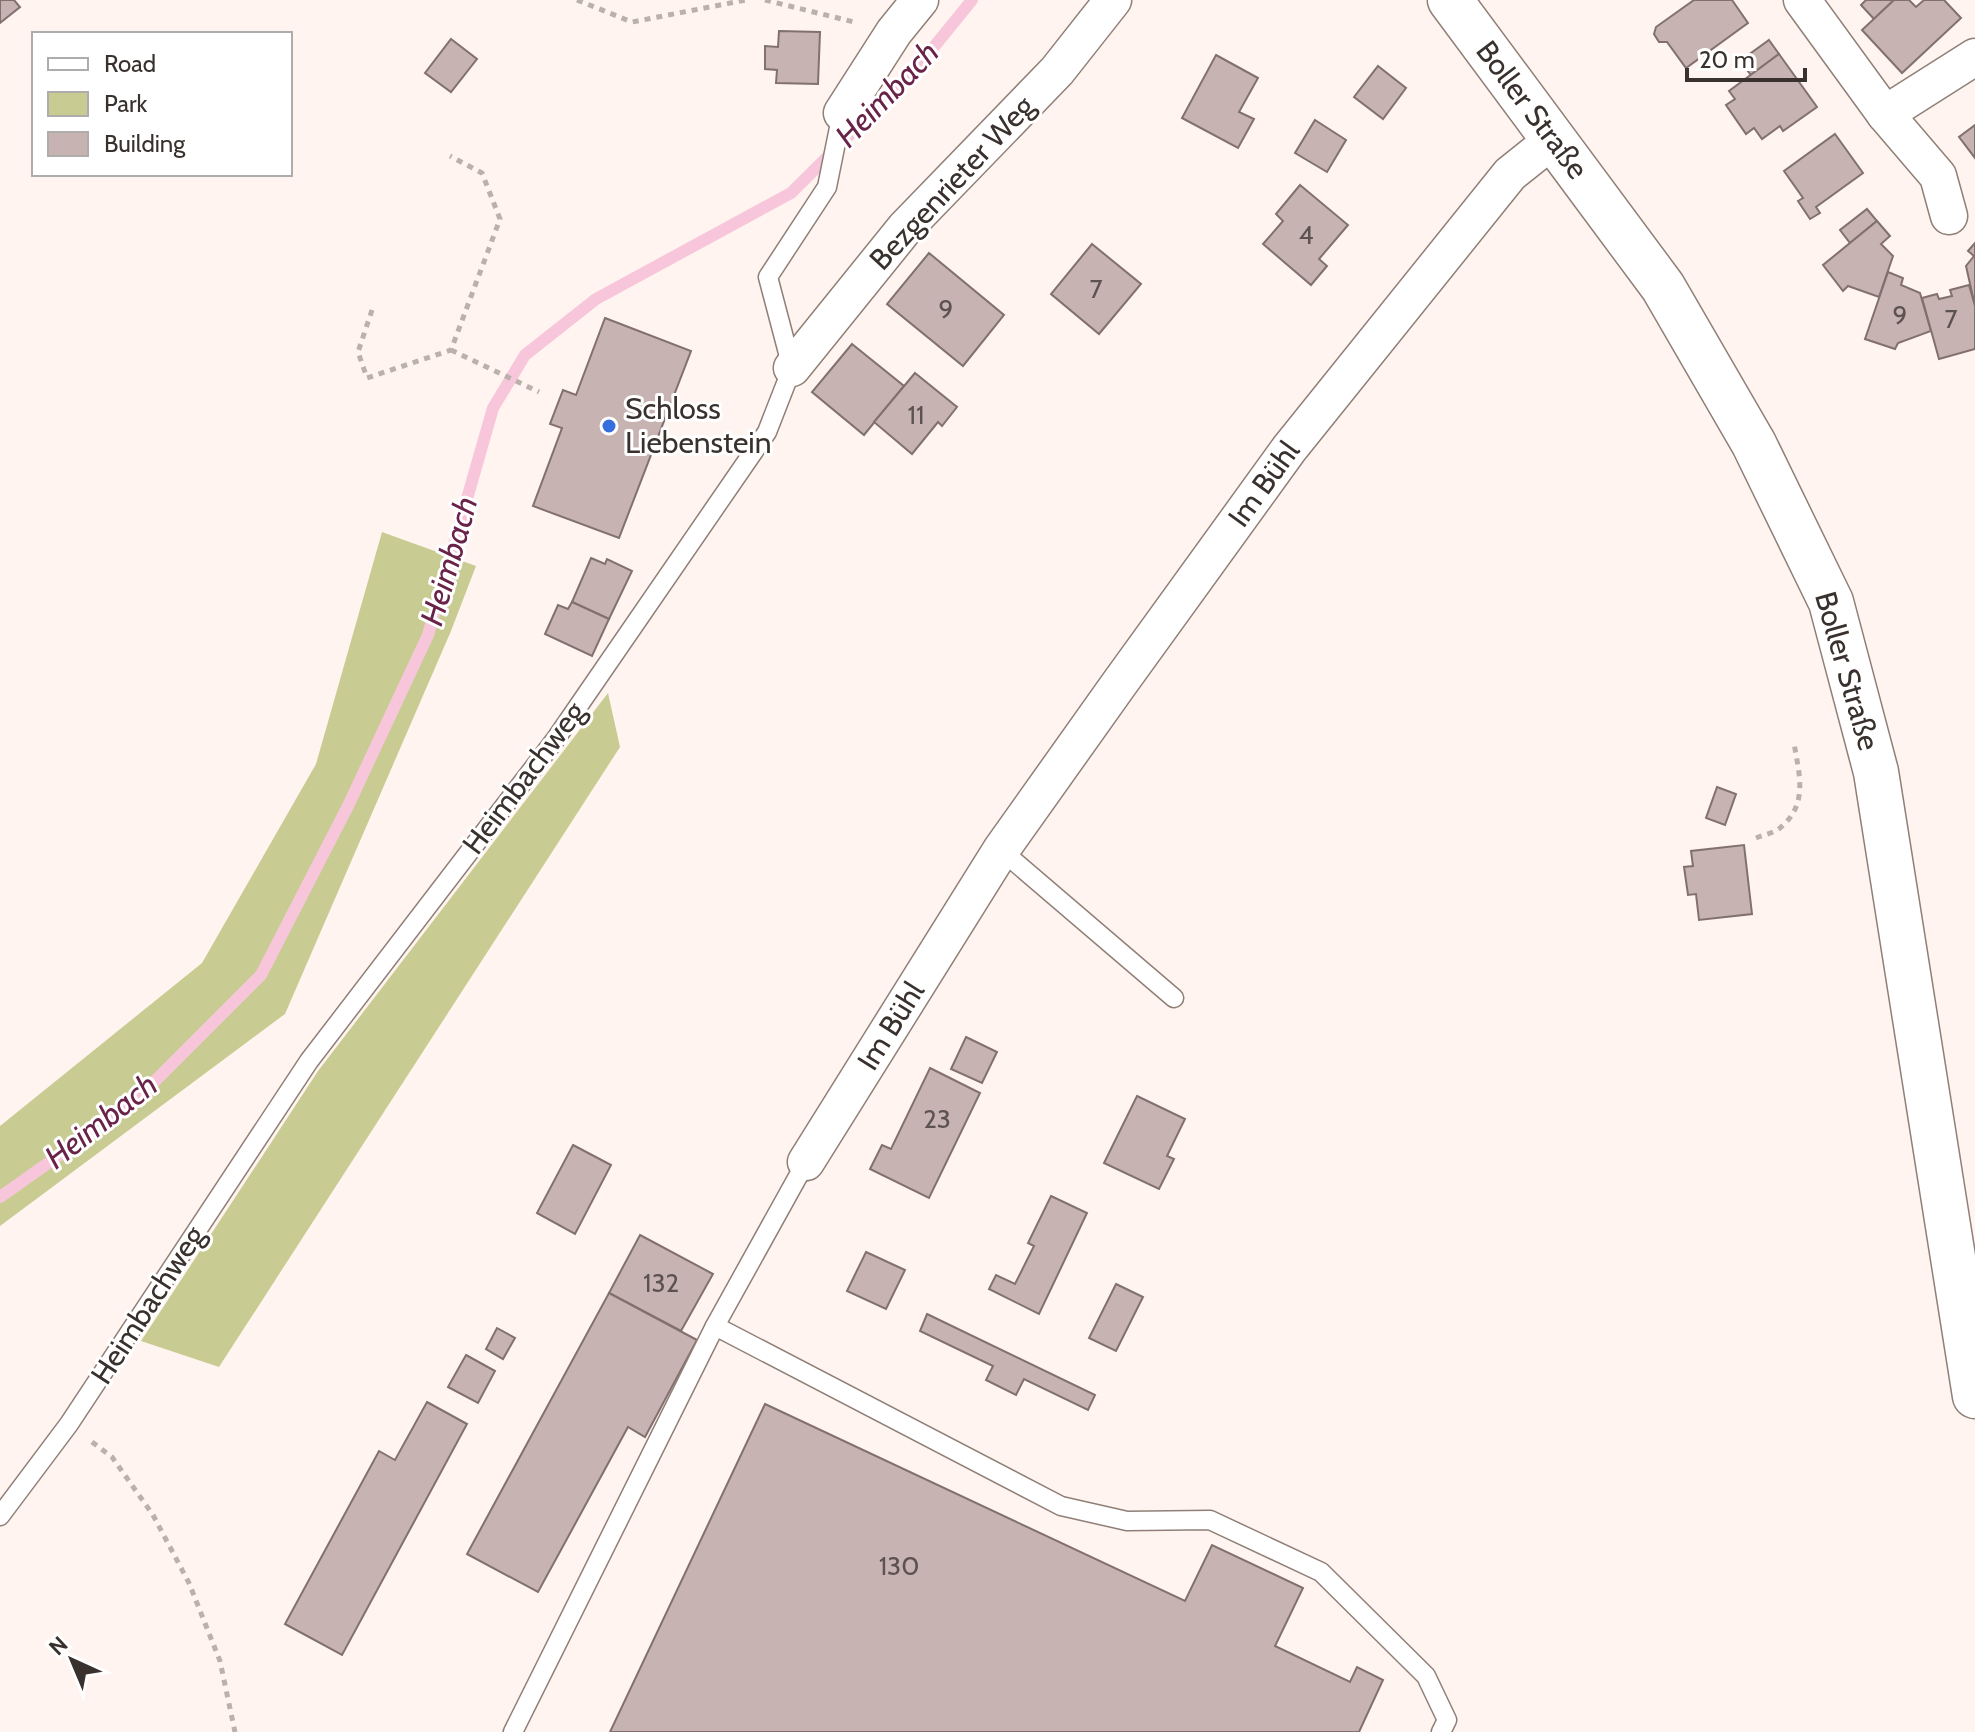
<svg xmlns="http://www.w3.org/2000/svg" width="1975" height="1732" viewBox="0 0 1975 1732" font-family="Cabin,sans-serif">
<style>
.green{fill:#c9cc92}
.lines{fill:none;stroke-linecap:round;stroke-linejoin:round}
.stream{stroke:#f8c6da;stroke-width:12}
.building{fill:#c6b3b2;stroke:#82706f;stroke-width:2}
.lane-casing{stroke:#8f7f77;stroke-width:21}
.street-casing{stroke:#8f7f77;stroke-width:39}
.secondary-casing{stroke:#8f7f77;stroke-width:47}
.path{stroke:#bab0ac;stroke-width:5;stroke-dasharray:6 6;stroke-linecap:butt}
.lane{stroke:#fff;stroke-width:18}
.street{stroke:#fff;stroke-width:36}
.secondary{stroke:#fff;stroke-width:44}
.poi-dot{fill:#366edd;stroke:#fff;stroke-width:3}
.labels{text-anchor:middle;stroke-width:6;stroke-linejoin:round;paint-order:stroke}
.number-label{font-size:26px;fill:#5c524f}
.street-label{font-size:30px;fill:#38312e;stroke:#fff}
.poi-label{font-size:30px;fill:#38312e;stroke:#fff;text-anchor:start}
.water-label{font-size:32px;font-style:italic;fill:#692348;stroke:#fff}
</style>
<rect width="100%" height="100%" fill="#fff4ef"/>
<g class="green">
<polygon points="382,532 476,566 451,631 285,1014 0,1226 0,1126 202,963 316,764"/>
<polygon points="608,693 620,747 219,1367 141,1341 318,1071"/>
</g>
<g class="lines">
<polyline class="stream" points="0,1197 133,1103 261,975 348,806 428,635 493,408 525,355 596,299 791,193 916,69 972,0"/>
</g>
<g class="building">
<polygon points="0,0 14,0 20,7 0,23"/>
<polygon points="1694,0 1732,0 1748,23 1686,68 1667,42 1659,42 1654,34 1656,27"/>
<polygon points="1866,0 1894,0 1874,19 1861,5"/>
<polygon points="1894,0 1909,0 1916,7 1924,0 1944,0 1961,18 1902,73 1862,30"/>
<polygon points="779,31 820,32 818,84 776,83 777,70 765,69 765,46 778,47"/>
<polygon points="451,39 477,59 451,92 425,73"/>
<polygon points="1769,40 1779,54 1751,75 1740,61"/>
<polygon points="1779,54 1817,107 1783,131 1780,126 1762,139 1754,128 1746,134 1726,105 1735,99 1729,91"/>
<polygon points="1216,55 1258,78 1239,112 1254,119 1238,148 1182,118"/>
<polygon points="1378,66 1406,88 1383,119 1354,97"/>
<polygon points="1315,120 1346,140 1327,172 1295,153"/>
<polygon points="1975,125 1975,158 1959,137"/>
<polygon points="1835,134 1863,173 1816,207 1820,213 1810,219 1798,201 1803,198 1784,171"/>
<polygon points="1300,185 1348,225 1319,259 1327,266 1311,285 1263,244 1283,221 1276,214"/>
<polygon points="1867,209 1877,221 1850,243 1840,230"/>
<polygon points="1877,221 1890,236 1881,244 1893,256 1879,297 1848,286 1843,291 1823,265"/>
<polygon points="1975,243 1975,306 1966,266 1974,256 1968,251"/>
<polygon points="1092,244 1141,284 1099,334 1051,294"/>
<polygon points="929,253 1004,315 963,366 887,304"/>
<polygon points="1888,272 1903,278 1901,285 1920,293 1931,331 1898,343 1895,349 1865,339"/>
<polygon points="1969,285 1975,306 1975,349 1939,359 1922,298 1937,294 1939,299 1952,296 1950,290"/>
<polygon points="605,318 691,351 619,538 533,506 562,428 550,424 563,390 576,395"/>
<polygon points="852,344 904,386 864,435 812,392"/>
<polygon points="915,373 957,407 942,426 938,422 912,454 874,422"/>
<polygon points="591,558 605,564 607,559 632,571 609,619 572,602"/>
<polygon points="572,602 609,619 592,656 545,634 558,605 568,609"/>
<polygon points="1717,787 1736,794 1725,825 1706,818"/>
<polygon points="1744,845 1752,914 1699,920 1696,894 1688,895 1684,867 1693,866 1691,851"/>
<polygon points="966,1037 997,1052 982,1083 951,1069"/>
<polygon points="930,1068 980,1093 929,1198 870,1169 882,1145 891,1149"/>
<polygon points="1137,1096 1185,1119 1167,1156 1174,1159 1159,1189 1104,1163"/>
<polygon points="573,1145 611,1165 575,1234 537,1213"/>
<polygon points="1051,1196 1087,1213 1039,1314 989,1289 996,1275 1015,1284 1034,1246 1028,1243"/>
<polygon points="640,1235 713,1274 681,1331 609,1293"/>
<polygon points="866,1252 905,1270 886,1309 847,1291"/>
<polygon points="1116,1284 1143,1297 1116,1351 1089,1338"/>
<polygon points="609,1293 697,1340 645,1437 628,1427 538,1592 467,1554"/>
<polygon points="927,1314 1095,1395 1088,1410 1024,1379 1016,1395 986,1380 993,1366 920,1331"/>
<polygon points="497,1328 515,1338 503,1359 486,1349"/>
<polygon points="466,1355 495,1371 478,1403 448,1387"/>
<polygon points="427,1402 467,1424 342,1655 285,1624 379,1451 395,1460"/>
<polygon points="765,1404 1185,1601 1212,1545 1303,1588 1275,1646 1350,1682 1357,1667 1383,1680 1359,1732 610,1732"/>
</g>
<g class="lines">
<g class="lane-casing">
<g id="lane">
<polyline points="1001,850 1174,998"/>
<polyline points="715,1326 1061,1506 1127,1521 1210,1520 1321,1572 1426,1676 1447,1720 1441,1732"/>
<polyline points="0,1516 69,1424 309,1061 555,740 767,432 792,368 768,277 827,187 842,113"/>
<polyline points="513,1732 715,1326 806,1162"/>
</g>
</g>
<g class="street-casing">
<g id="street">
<polyline points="1802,0 1885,114 1938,176 1949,216"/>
<polyline points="842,113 894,32 920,0"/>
<polyline points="1885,114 1975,57"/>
<polyline points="792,368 905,228 1057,71 1113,0"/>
<polyline points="806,1162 1001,850 1119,684 1289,449 1510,174 1554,139"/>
</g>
</g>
<g class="secondary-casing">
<polyline id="secondary" points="1450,0 1663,287 1754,444 1831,602 1876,772 1975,1396"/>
</g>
<g class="path">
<polyline points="577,0 632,22 746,0"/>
<polyline points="765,0 858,23"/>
<polyline points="372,310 358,352 367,378 451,350 500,219 482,173 450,156"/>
<polyline points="451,350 539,392"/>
<path d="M1756 838C1763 835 1774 833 1780 828 1809 804 1799 774 1794 743"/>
<polyline points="92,1442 112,1457 153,1515 189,1583 220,1661 235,1732"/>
</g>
<use href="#lane" class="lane"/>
<use href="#street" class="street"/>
<use href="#secondary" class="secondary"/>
</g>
<circle class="poi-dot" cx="609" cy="426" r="8"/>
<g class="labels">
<g class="number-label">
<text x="1306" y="244">4</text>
<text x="1096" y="298">7</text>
<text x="946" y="318">9</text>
<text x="1900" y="324">9</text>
<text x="1951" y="328">7</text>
<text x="916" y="424">11</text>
<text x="937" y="1128">23</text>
<text x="661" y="1292">132</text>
<text x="899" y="1575">130</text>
</g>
<g class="street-label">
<text transform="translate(1532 110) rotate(53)" y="10">Boller Straße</text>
<text transform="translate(952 183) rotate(-47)" y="10">Bezgenrieter Weg</text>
<text transform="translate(1264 484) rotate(-54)" y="10">Im Bühl</text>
<text transform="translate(1847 671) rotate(74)" y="10">Boller Straße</text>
<text transform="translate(524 778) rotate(-53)" y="10">Heimbachweg</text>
<text transform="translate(891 1026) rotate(-58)" y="10">Im Bühl</text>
<text transform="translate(148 1305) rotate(-57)" y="10">Heimbachweg</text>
</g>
<g class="poi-label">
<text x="625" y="419">Schloss<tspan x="625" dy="34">Liebenstein</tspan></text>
</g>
<g class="water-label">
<text transform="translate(887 94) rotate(-46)" y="11">Heimbach</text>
<text transform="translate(449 561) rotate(-74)" y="11">Heimbach</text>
<text transform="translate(101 1121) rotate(-38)" y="11">Heimbach</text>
</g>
</g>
<rect x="32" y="32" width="260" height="144" fill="#ffffff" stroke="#afadab" stroke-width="2"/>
<rect x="48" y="58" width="40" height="12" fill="#ffffff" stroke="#afadab" stroke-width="2"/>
<text x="104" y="72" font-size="24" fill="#38312e">Road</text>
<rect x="48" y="92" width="40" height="24" fill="#c9cc92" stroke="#afadab" stroke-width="2"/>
<text x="104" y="112" font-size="24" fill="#38312e">Park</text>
<rect x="48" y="132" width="40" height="24" fill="#c6b3b2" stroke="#afadab" stroke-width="2"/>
<text x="104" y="152" font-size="24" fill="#38312e">Building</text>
<g transform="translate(72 1660) rotate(316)" stroke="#ffffff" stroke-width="6" paint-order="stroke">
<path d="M0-6L14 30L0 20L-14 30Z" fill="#38312e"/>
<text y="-12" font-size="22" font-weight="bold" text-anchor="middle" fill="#38312e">N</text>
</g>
<path d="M1687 68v12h118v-12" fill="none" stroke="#38312e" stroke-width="4"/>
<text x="1699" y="68" font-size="24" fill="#38312e" stroke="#ffffff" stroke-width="6" paint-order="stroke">20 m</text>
</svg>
